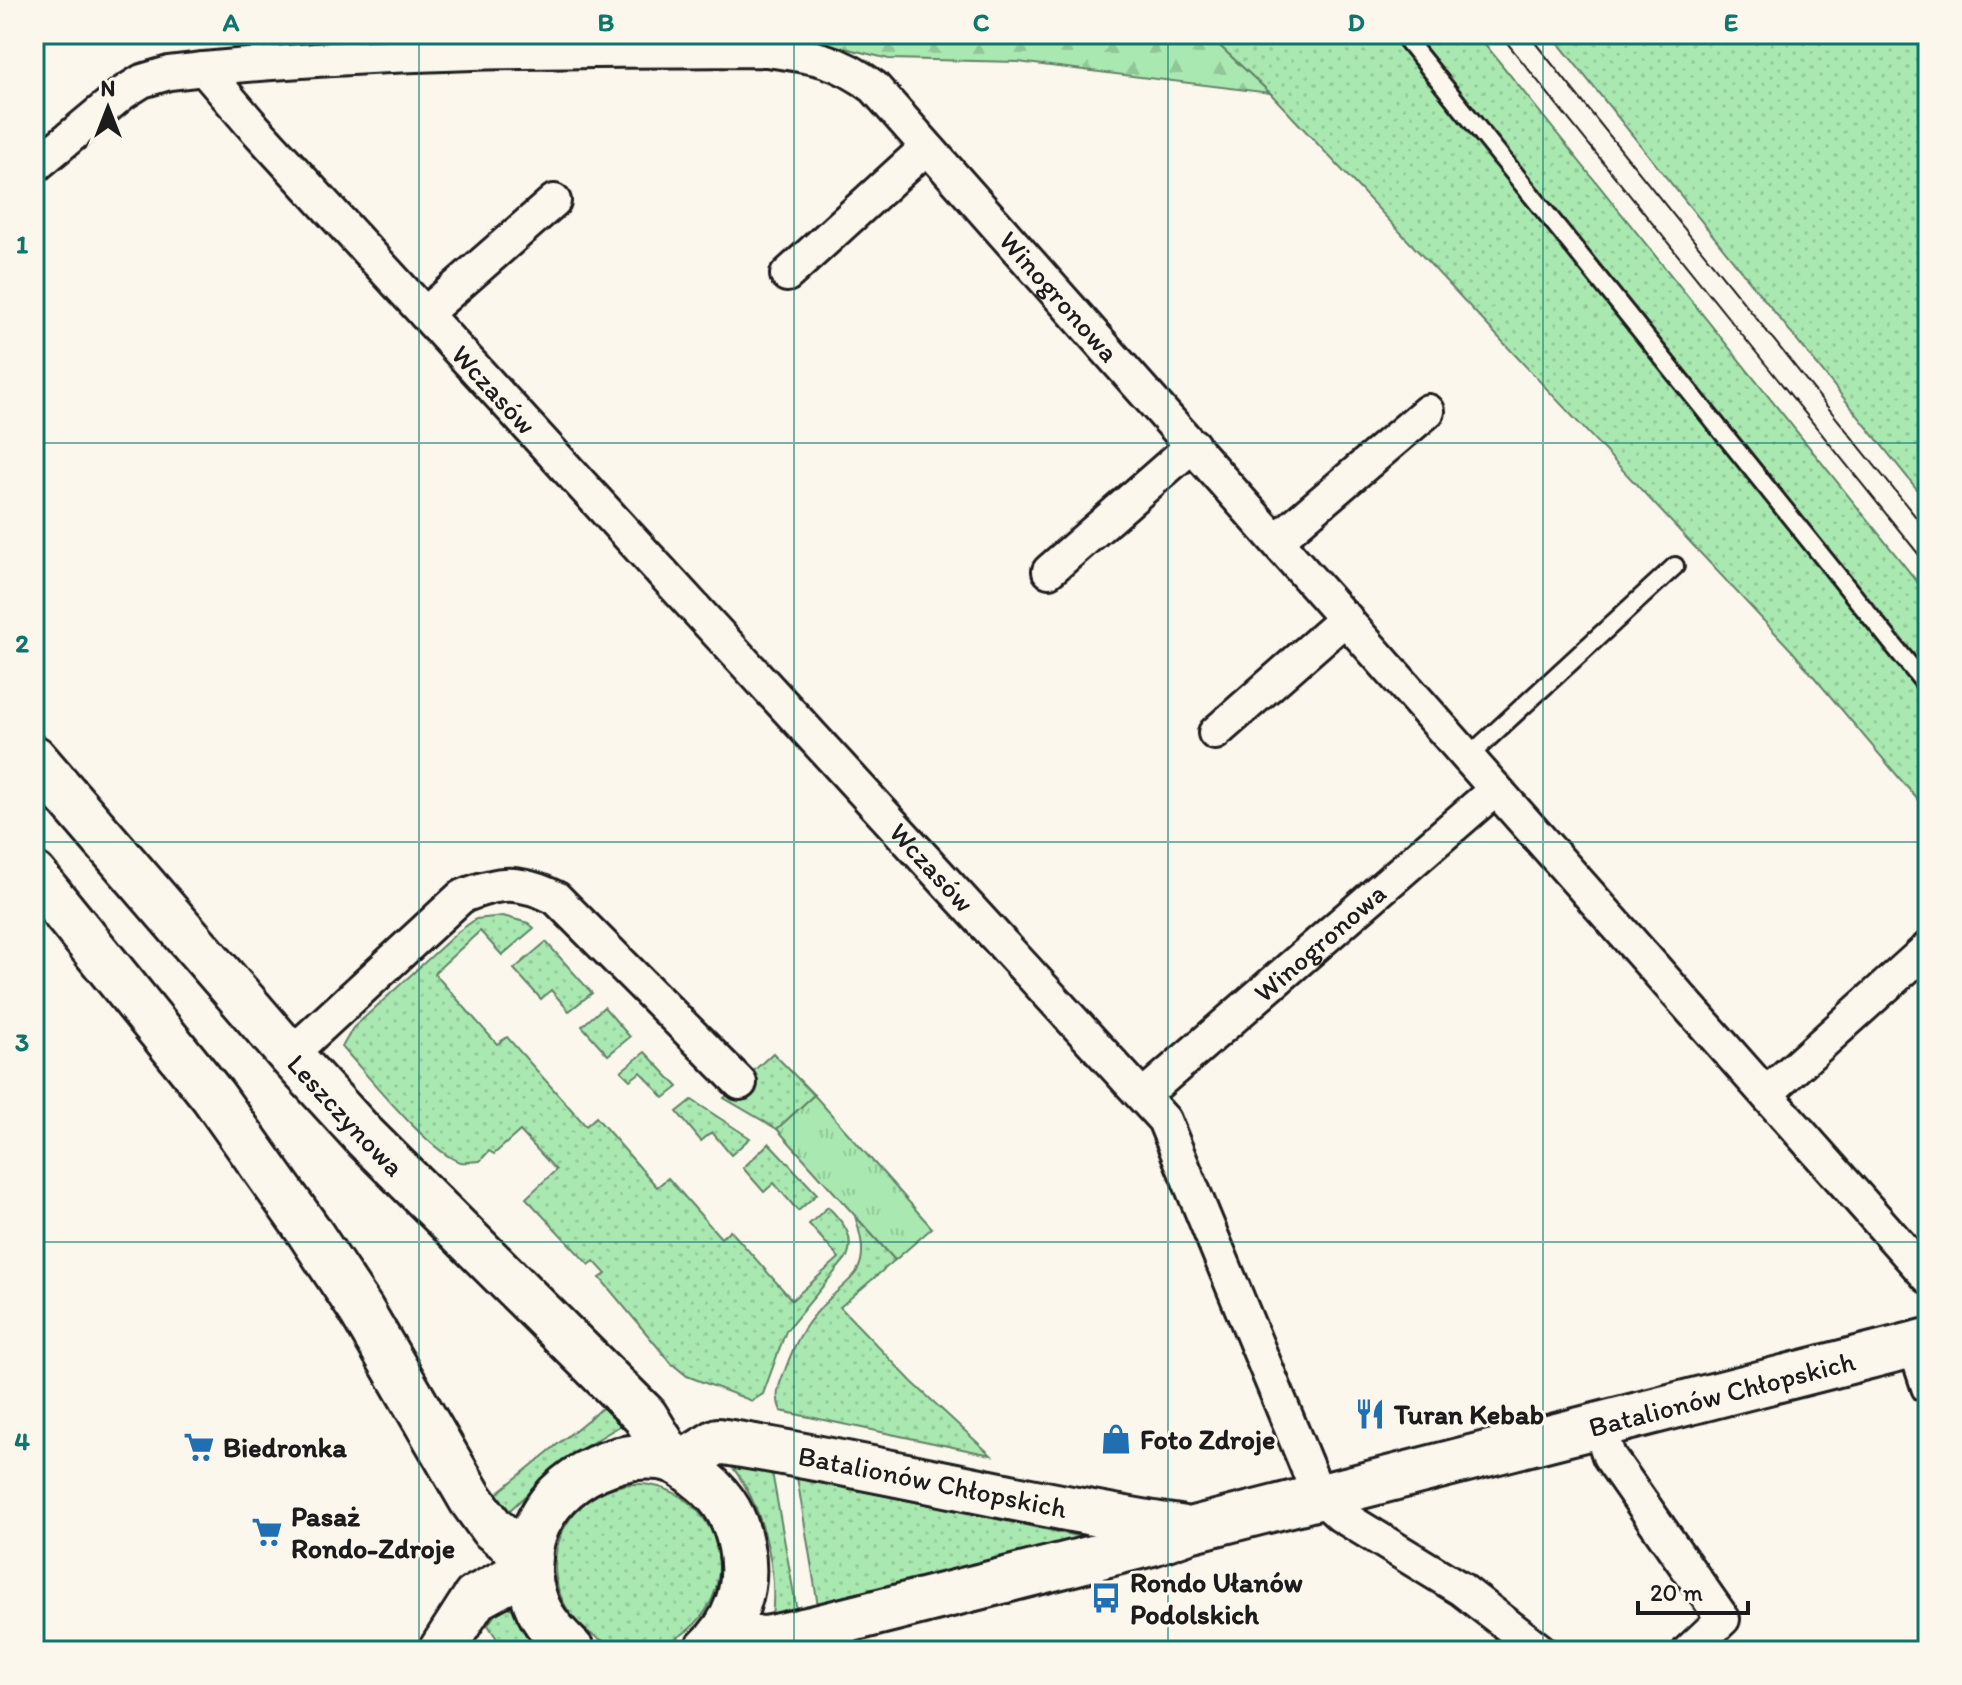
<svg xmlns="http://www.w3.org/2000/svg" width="1962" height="1685" viewBox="0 0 1962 1685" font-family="Itim,sans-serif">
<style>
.grass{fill:url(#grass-dots);stroke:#628266;stroke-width:2}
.forest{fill:url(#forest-firs);stroke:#628266;stroke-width:2}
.park{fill:url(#park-tufts);stroke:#628266;stroke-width:2}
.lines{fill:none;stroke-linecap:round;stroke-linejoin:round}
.lane-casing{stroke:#1c1c1c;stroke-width:22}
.street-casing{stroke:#1c1c1c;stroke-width:38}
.secondary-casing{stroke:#1c1c1c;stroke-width:50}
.lane{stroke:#fbf7ec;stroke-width:16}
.street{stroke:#fbf7ec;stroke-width:32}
.secondary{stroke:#fbf7ec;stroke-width:44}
.tram{stroke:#1c1c1c;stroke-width:2}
.grid{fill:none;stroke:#0f766e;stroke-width:2;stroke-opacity:0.55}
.labels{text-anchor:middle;stroke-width:6;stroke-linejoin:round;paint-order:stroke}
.street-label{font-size:28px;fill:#1c1c1c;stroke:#fbf7ec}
.poi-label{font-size:28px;font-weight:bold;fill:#1c1c1c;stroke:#fbf7ec;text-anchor:start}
.neatline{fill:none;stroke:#0f766e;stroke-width:3}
.grid-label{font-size:26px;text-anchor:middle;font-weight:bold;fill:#0f766e}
</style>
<defs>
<pattern id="grass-dots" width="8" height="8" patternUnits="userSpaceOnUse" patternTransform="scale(2)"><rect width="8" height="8" fill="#a9e9b1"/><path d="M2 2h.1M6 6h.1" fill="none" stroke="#91c798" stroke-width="1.8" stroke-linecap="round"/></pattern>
<pattern id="forest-firs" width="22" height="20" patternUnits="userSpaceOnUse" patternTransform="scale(2)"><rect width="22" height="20" fill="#a9e9b1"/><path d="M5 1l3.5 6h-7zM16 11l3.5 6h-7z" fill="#91c798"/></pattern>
<pattern id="park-tufts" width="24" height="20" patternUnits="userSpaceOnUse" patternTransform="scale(2)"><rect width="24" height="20" fill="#a9e9b1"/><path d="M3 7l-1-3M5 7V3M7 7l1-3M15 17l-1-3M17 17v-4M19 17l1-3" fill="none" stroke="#91c798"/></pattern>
</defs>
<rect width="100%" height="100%" fill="#fbf7ec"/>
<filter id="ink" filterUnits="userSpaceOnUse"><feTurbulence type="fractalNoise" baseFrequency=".0125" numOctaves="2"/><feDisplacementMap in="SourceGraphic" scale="16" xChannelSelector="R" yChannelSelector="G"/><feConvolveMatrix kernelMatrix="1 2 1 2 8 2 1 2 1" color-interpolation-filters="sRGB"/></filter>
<g filter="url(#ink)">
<g class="grass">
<polygon points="1207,34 1477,34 1928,595 1928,812 1793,652 1270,93"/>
<polygon points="1551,34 1928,34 1928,503"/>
<path d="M503 916 528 923 534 928 502 955 480 931 434 973 497 1044 507 1037 586 1126 596 1117 657 1187 668 1178 721 1238 730 1230 792 1300 839 1258 809 1224 828 1207C842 1221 856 1236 847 1257L786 1331 763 1394 752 1401 687 1376 671 1363 600 1278 606 1274 594 1261 589 1265 526 1198 556 1170 520 1131 494 1154 489 1151 480 1161C475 1161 466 1163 461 1162 431 1155 365 1072 342 1047L353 1028 459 931 476 919Z"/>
<polygon points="546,942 592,993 569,1011 551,990 541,999 514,969"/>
<polygon points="604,1007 630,1037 608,1055 582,1026"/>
<polygon points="645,1052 678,1087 664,1098 641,1072 630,1080 621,1071"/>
<polygon points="773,1053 814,1095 777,1129 724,1098"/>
<polygon points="692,1100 750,1138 731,1155 712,1132 701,1141 677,1112"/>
<polygon points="769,1143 817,1194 798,1211 774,1183 764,1192 743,1168"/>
<path d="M855 1216 895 1260 840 1307 912 1382 991 1455 781 1411C774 1396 779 1385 785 1370 797 1337 806 1322 831 1297 839 1289 851 1281 857 1271 867 1254 860 1233 855 1216Z"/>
<polygon points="606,1405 623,1424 563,1460 506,1514 495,1495"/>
<path d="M729 1463 772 1472 797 1611 772 1617C778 1567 762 1502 729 1463Z"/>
<polygon points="797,1477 1091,1539 818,1606"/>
<circle cx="637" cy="1566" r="82"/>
<polygon points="503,1606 513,1609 541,1651 505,1651 488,1625 499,1608"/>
</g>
<polygon class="forest" points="729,34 1207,34 1270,93 1018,62 889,59 792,35"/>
<polygon class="park" points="814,1095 932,1228 895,1260 777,1129"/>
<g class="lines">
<g class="lane-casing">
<g id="lane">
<polyline points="1402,34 1928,688"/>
<polyline points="1468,757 1675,566"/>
</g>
</g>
<g class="street-casing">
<g id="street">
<path id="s1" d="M204 69C391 50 579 51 766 50 812 56 837 59 874 87L1928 1277"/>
<path id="s2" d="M34 167 123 93 142 81 169 73 204 69 250 123 1164 1120 1319 1496 1340 1515 1461 1589 1541 1651"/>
<polyline points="787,275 926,148"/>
<polyline points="425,314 554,201"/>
<polyline points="1277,540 1428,411"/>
<polyline points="1049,571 1193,445"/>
<polyline points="1215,733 1346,618"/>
<path d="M290 1055 461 897C499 881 519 880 556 898L740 1083"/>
<polyline points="1767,1093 1928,948"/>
<path id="s3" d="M1143 1096 1496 789"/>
<polyline points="1914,1345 1928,1387"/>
<polyline points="1599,1426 1609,1456 1723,1619 1689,1651"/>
</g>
</g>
<g class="secondary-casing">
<g id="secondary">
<path id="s4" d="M34 758 290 1055 365 1137 645 1416 672 1460"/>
<polyline points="34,875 213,1096 308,1230 361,1310 471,1499 492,1528 530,1558"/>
<path id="s5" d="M681 1464 718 1441C873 1465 1024 1504 1179 1528"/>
<path id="s6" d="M721 1637 767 1639 812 1629 1152 1543 1189 1530 1928 1341"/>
<polyline points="441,1651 475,1598 529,1569"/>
<path d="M572 1651C558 1637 543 1622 536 1603 511 1535 555 1477 619 1460 635 1456 657 1455 673 1460 684 1464 694 1474 703 1481 725 1499 736 1519 741 1547 749 1587 736 1624 706 1651"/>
</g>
</g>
<use href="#lane" class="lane"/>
<use href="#street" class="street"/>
<use href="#secondary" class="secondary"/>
<g class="tram">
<polyline points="1500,34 1928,566"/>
<polyline points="1528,34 1928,532"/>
</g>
</g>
</g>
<path class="grid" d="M419 34V1651M794 34V1651M1168 34V1651M1543 34V1651M34 443H1928M34 842H1928M34 1242H1928"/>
<defs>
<g id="restaurant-bare" transform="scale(2.4)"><path d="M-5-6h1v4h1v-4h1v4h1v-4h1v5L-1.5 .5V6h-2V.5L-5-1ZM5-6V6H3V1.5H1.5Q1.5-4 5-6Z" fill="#1f6fb2" stroke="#fbf7ec" stroke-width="2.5" paint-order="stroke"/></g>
<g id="shop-bare" transform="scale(2.4)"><path d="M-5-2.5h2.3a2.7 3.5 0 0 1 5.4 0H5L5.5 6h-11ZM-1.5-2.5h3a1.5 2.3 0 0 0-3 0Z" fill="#1f6fb2" stroke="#fbf7ec" stroke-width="2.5" paint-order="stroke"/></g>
<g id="supermarket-bare" transform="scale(2.4)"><path d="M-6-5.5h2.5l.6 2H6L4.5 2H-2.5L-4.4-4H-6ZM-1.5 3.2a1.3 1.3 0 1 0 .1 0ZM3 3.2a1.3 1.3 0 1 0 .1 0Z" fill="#1f6fb2" stroke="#fbf7ec" stroke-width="2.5" paint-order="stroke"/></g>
<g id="bus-bare" transform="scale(2.4)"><path d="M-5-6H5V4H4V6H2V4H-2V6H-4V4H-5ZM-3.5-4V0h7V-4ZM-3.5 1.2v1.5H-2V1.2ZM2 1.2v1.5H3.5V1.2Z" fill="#1f6fb2" stroke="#fbf7ec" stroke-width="2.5" paint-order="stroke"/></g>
</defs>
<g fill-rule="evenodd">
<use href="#restaurant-bare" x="1370" y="1414"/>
<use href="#shop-bare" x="1116" y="1439"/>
<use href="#supermarket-bare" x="199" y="1447"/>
<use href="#supermarket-bare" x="267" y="1532"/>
<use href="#bus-bare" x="1106" y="1598"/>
</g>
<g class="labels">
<g class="street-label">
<text dy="10" stroke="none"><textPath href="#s1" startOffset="958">Winogronowa</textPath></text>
<text dy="10" stroke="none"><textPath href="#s2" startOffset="634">Wczasów</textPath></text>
<text dy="10" stroke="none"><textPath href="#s2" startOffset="1282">Wczasów</textPath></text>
<text dy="10" stroke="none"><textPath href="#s3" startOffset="234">Winogronowa</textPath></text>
<text dy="10" stroke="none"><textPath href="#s4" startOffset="474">Leszczynowa</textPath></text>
<text dy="10" stroke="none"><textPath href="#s6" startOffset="1032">Batalionów Chłopskich</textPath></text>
<text dy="10" stroke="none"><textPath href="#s5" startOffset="262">Batalionów Chłopskich</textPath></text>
</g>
<g class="poi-label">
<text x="1394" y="1424">Turan Kebab</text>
<text x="1140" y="1449">Foto Zdroje</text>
<text x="223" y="1457">Biedronka</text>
<text x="291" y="1526">Pasaż<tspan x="291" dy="32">Rondo-Zdroje</tspan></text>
<text x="1130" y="1592">Rondo Ułanów<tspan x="1130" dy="32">Podolskich</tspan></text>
</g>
</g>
<rect width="1962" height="1685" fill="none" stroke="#fbf7ec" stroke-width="88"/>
<g transform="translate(108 108)" stroke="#fbf7ec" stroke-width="6" paint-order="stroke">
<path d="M0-6L14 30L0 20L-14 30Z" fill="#1c1c1c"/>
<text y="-12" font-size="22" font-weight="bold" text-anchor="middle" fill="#1c1c1c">N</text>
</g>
<path d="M1638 1601v12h110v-12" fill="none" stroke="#1c1c1c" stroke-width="4"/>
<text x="1650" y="1601" font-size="24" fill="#1c1c1c" stroke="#fbf7ec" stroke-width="6" paint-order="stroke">20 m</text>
<rect x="44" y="44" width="1874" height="1597" class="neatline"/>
<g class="grid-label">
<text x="231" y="31">A</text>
<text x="606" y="31">B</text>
<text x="981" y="31">C</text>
<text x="1356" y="31">D</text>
<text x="1731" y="31">E</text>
<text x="22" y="253">1</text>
<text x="22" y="652">2</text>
<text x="22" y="1051">3</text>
<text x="22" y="1450">4</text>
</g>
</svg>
